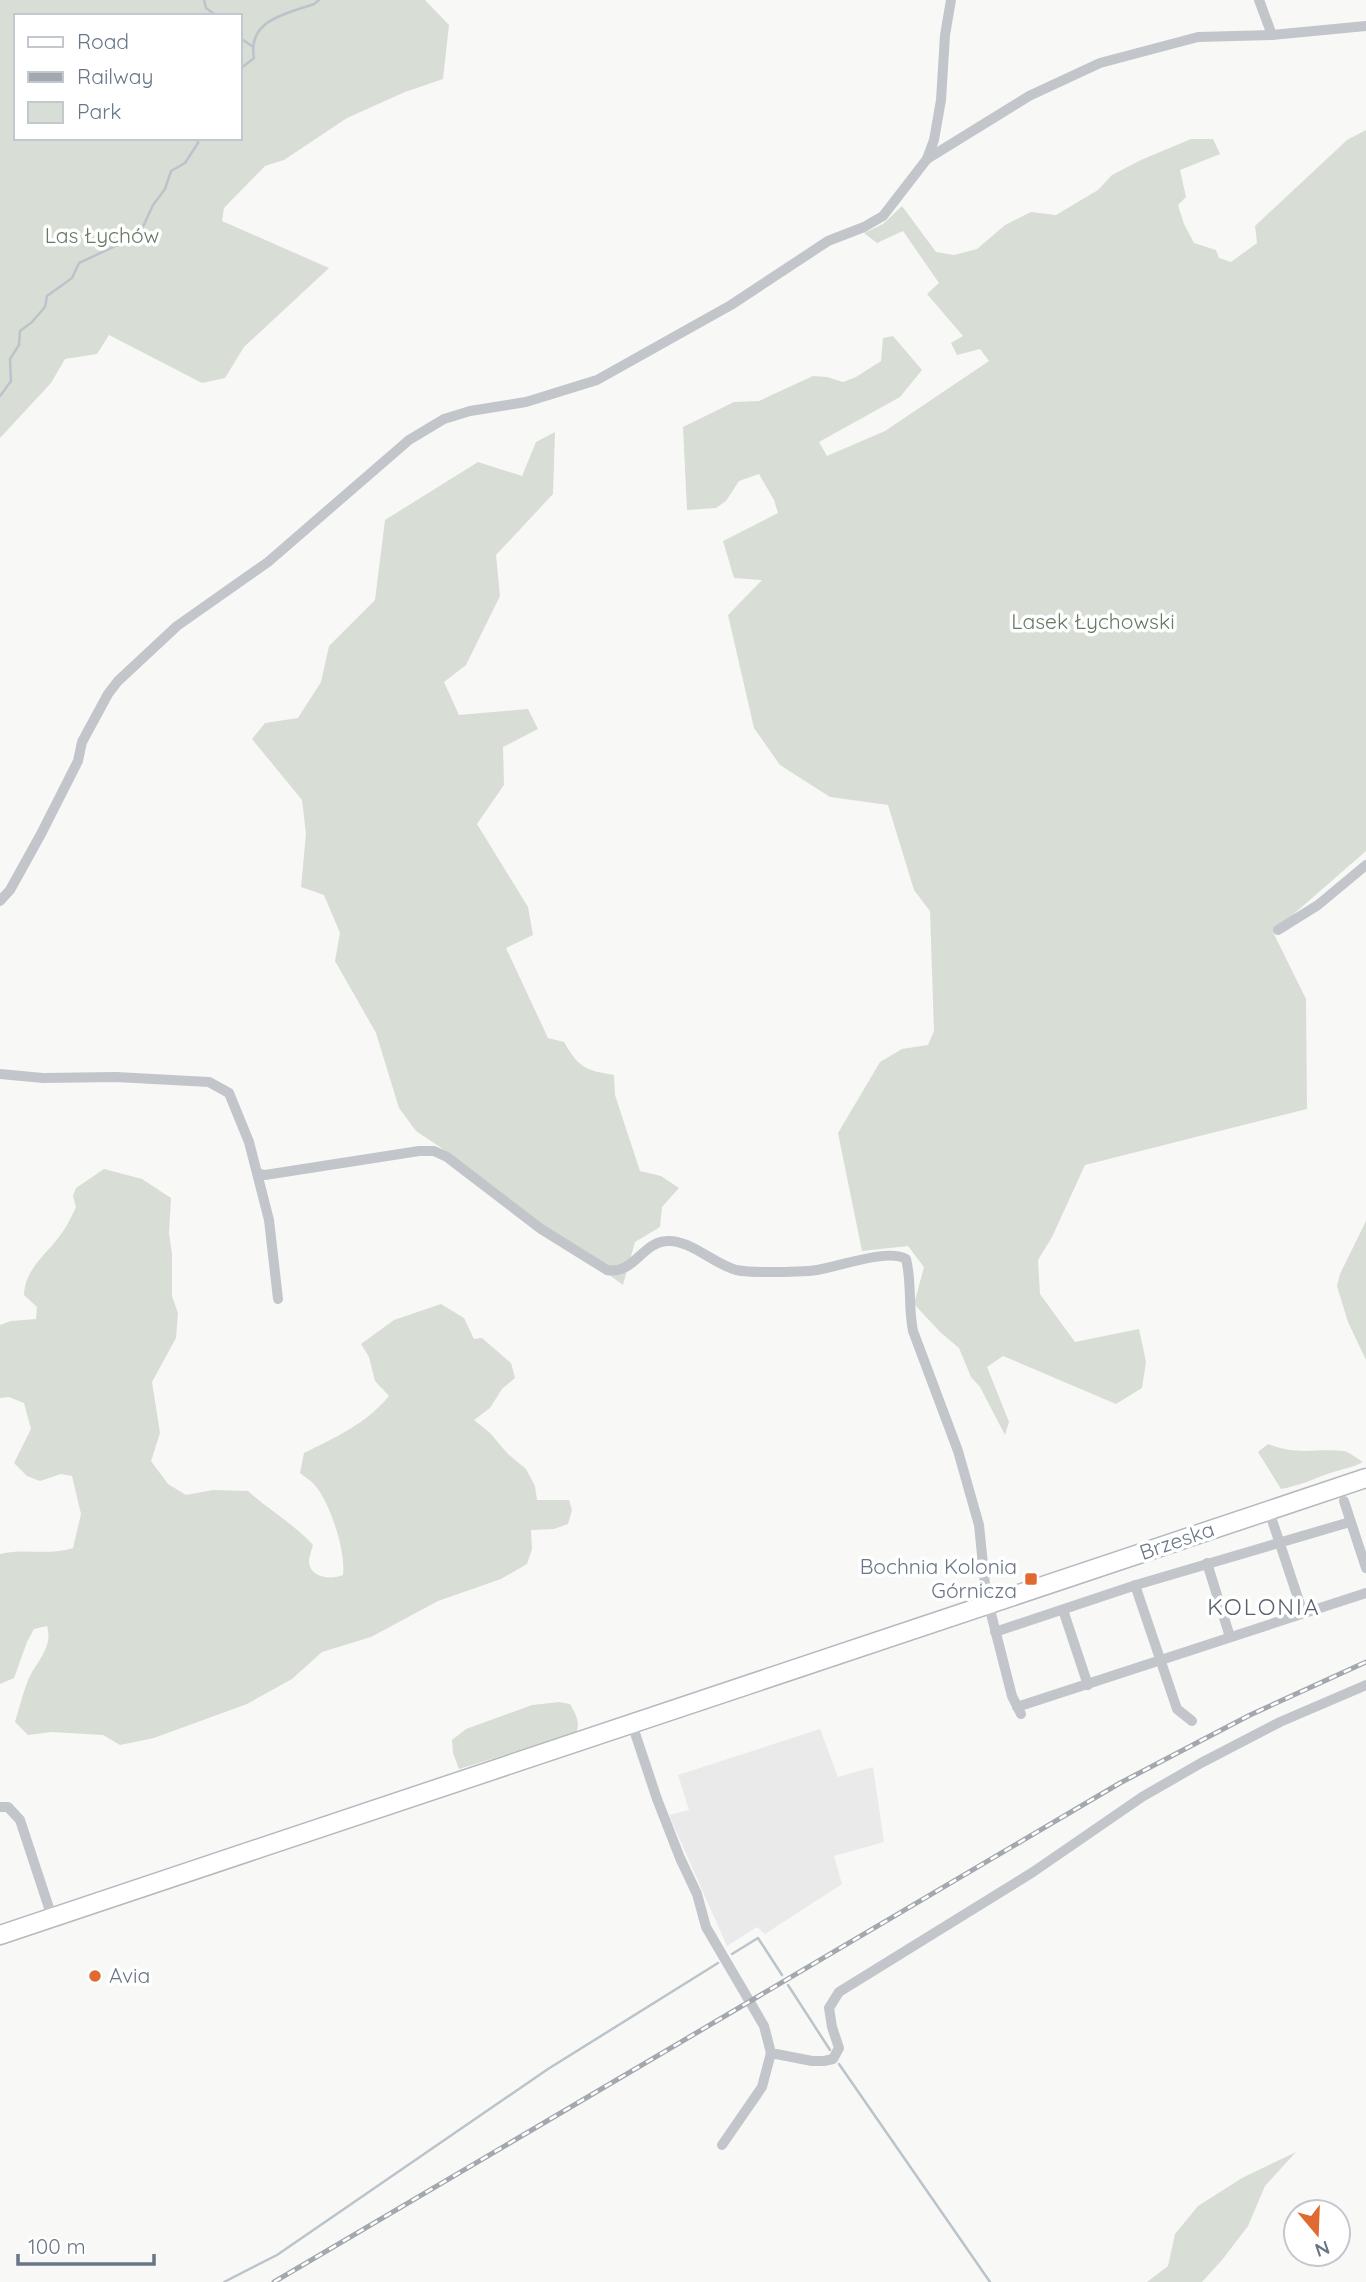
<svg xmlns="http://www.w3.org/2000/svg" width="1366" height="2282" viewBox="0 0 1366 2282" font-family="Quicksand,sans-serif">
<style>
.built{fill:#e9eae9}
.green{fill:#d8ddd5;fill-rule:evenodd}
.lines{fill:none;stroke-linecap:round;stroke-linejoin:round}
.stream{stroke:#bbc4ca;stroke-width:2.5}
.primary-casing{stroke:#b5b9be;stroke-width:21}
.minor{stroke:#c2c5ca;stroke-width:10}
.primary{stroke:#fff;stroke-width:18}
.rail-casing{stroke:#a3a8af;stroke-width:5}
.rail{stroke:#fff;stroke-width:2.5;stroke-dasharray:8;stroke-linecap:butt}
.poi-dot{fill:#e06a2f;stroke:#fff;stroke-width:2.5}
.labels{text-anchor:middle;stroke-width:7;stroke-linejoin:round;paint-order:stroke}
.park-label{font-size:21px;fill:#657963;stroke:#fff}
.street-label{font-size:21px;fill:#687687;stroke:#fff}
.poi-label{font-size:21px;fill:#687687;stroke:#fff;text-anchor:end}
.neighbourhood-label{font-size:23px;letter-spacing:2px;fill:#56606c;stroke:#fff}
</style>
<rect width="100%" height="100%" fill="#f8f9f6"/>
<polygon class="built" points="820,1729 838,1777 873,1767 884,1842 834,1856 842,1884 765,1934 757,1927 727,1946 669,1815 689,1810 678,1775"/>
<g class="green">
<path d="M0 0H425L449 25 443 79 405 92 347 118 284 160 265 166 224 208 222 221 329 268 244 347 225 378 202 383 109 335 97 354 65 359 51 383 0 438ZM16 16H240V138H16Z"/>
<polygon points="1366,130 1366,851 1273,932 1306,999 1307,1109 1085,1165 1052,1237 1038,1260 1040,1294 1075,1342 1139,1329 1146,1362 1142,1388 1116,1404 1003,1356 987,1367 1009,1422 1005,1435 980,1387 971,1377 959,1348 940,1332 914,1304 924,1267 908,1246 862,1251 838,1133 880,1062 902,1049 928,1045 934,1031 930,911 914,890 888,805 830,797 780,765 754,728 728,615 762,580 734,578 723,541 778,513 774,500 759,474 739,481 726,501 716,508 687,510 683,427 734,402 759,401 813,376 827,377 843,382 856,377 881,361 883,338 893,336 922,370 900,397 819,442 827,456 885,431 989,361 980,349 957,355 951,343 963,336 927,294 939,283 903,231 877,243 864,233 883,224 902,206 936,252 954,255 977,249 1005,225 1031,212 1056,215 1098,190 1112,175 1141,160 1191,139 1213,139 1220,154 1180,170 1186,197 1178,205 1184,224 1194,243 1216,250 1219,258 1231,262 1257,243 1255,226 1347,140"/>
<path d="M555 432 553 494 496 555 500 596 466 665 444 682 459 715 528 709 538 729 503 747 504 785 477 824 528 907 533 935 506 948 548 1038 564 1042C579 1068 585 1070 614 1075L615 1095 640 1171 661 1176 679 1188 662 1207 660 1227 635 1242 623 1285 492 1190 440 1147 416 1131 399 1108 376 1033 335 961 340 933 324 895 301 887 306 834 302 800 252 739 265 723 298 718 321 682 329 646 375 600 385 520 478 462 522 476 536 442Z"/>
<path d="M104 1169 142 1179 171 1198 169 1233 172 1254V1296L178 1313 176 1338 152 1382 160 1433 151 1461 168 1484 186 1495 213 1490 248 1491C269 1510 294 1524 313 1545 312 1549 309 1557 309 1562 310 1578 332 1580 343 1575 346 1551 330 1502 314 1484 310 1480 304 1476 300 1473L304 1453C335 1438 367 1423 389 1396L375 1381 369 1357 361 1344 394 1320 441 1304 464 1318 474 1339 482 1338 511 1363 515 1378 502 1389 490 1408 474 1420 490 1433 508 1454 526 1469 535 1486 537 1500H569L572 1510 568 1524 554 1529 531 1530 532 1549 527 1564 501 1579 438 1601 371 1637 322 1652 292 1679 247 1704 154 1738 120 1745 103 1735 51 1732 28 1735 15 1722C19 1709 22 1696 27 1683 34 1663 54 1649 47 1626L34 1629 27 1642 14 1678 0 1684V1554C25 1548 49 1556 73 1548L81 1514 72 1476 61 1474 40 1481 27 1476 14 1463 31 1429 24 1403 9 1397 0 1398V1325L11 1321 36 1319 37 1307 24 1295C25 1270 44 1256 59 1237 66 1228 71 1218 76 1207L73 1196 76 1188Z"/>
<polygon points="1366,1221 1366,1360 1348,1322 1337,1286 1340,1274"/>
<path d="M1268 1444C1297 1456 1316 1448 1344 1451 1349 1452 1358 1459 1363 1462 1352 1468 1342 1469 1330 1473 1314 1479 1298 1486 1281 1489L1258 1452Z"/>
<path d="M559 1702 570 1704C575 1713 581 1722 576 1733L459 1769 453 1753 452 1740 466 1729 532 1705Z"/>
<polygon points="1296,2152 1265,2186 1248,2226 1222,2260 1202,2282 1147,2282 1168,2266 1175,2234 1198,2206 1242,2178"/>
</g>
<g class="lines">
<g class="stream">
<polyline points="204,0 206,8 217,16"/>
<polyline points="240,38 252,46"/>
<path d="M240 69 254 58C247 20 286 14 314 4L319 0"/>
<polyline points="0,396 11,381 10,359 19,345 20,331 32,322 45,307 47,296 72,278 79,263 126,241 141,231 153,205 165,189 171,171 185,163 198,143 198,138"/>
<polyline points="732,1954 758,1938 782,1975"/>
<polyline points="788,1985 830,2050"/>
<polyline points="839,2064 990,2282"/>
<polyline points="224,2282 277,2255 548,2069 718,1963"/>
</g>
<g class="primary-casing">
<polyline id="primary" points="0,1935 1366,1478"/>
</g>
<g class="minor">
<polyline points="1259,0 1272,35"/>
<polyline points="927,159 1029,96 1100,63 1198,37 1272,35 1366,26"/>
<polyline points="0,901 10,890 41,834 78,761 82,742 108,694 118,681 177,626 268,562 409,440 444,419 470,411 526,402 597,380 731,305 828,241 864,227 883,216 927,159 934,140 941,100 945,35 951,0"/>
<polyline points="1278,930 1318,905 1366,865"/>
<polyline points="0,1074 43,1078 116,1077 209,1082 229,1093 249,1142 269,1220 278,1299"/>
<path d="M257 1173 265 1175 419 1151H434L447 1157 541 1229 607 1270C634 1275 642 1242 667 1241 689 1239 714 1264 736 1270 751 1273 769 1272 784 1272 795 1271 806 1272 817 1270 838 1267 888 1248 906 1259 912 1282 908 1307 913 1331L958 1451 979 1525 986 1594 1012 1696 1021 1714"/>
<polyline points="1344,1501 1366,1568"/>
<polyline points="1269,1511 1303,1613"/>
<polyline points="1207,1563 1230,1637"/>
<polyline points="1135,1585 1177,1709 1192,1721"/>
<polyline points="1063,1610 1088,1685"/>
<polyline points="995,1632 1136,1585 1350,1522"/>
<polyline points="1017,1707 1366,1593"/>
<polyline points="632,1724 657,1799 680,1858 697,1894 706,1927 764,2026 771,2053 812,2061 824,2061 833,2059 839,2048 832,2027 829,2008 839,1992 1033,1872 1142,1797 1201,1763 1280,1722 1366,1685"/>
<polyline points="0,1807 8,1807 20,1820 52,1917"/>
<polyline points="722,2145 762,2087 771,2053"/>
</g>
<use href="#primary" class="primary"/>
<g class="rail-casing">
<polyline id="rail" points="274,2282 1120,1783 1250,1715 1366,1662"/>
</g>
<use href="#rail" class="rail"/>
</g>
<g class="poi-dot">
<rect x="1024" y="1572" width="14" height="14" rx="3.5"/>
<circle cx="95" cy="1976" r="7"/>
</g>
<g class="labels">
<g class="park-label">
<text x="102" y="243">Las Łychów</text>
<text x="1093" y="629">Lasek Łychowski</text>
</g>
<g class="street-label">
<text transform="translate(1177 1541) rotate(-19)" y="7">Brzeska</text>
</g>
<g class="poi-label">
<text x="1017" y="1574">Bochnia Kolonia<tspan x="1017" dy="24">Górnicza</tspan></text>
<text x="109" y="1983" text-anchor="start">Avia</text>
</g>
<g class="neighbourhood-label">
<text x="1264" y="1615">KOLONIA</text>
</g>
</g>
<rect x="14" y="14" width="228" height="126" fill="#ffffff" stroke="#c3c8cf" stroke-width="2"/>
<rect x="28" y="37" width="35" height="10" fill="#ffffff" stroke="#c3c8cf" stroke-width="2"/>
<text x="77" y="49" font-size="21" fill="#687687">Road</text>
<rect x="28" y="72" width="35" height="10" fill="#a3a8af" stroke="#c3c8cf" stroke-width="2"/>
<text x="77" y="84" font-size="21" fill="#687687">Railway</text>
<rect x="28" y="102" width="35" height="21" fill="#d8ddd5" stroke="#c3c8cf" stroke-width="2"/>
<text x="77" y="119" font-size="21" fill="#687687">Park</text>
<g transform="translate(1317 2233) rotate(161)"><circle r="33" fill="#ffffff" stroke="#c3c8cf" stroke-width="2"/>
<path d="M0-5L12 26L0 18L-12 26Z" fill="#e06a2f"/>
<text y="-10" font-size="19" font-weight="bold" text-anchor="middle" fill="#687687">N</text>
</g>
<path d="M18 2254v10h136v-10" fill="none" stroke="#687687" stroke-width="3.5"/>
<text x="28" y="2254" font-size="21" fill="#687687" stroke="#ffffff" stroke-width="5" paint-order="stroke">100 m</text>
</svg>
